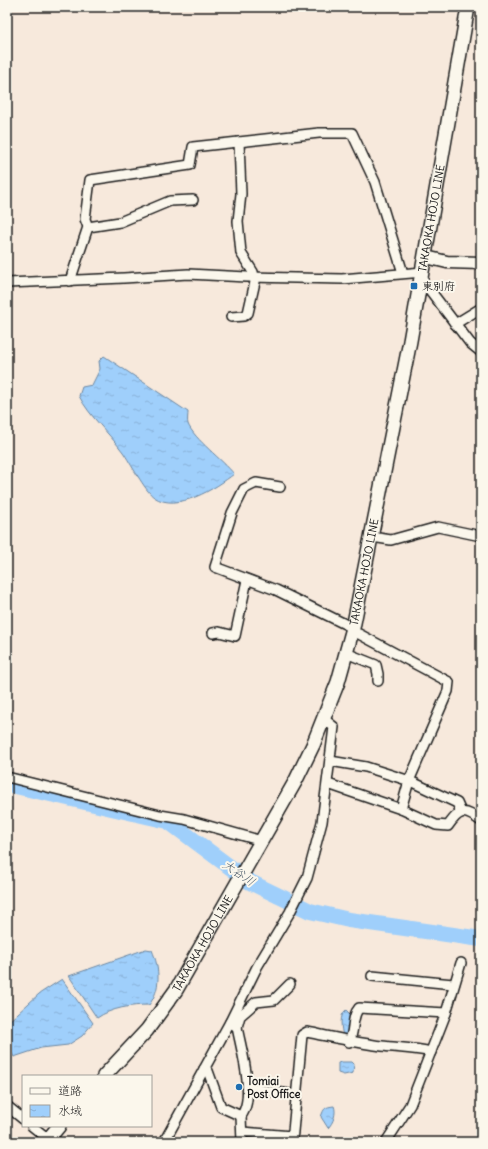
<svg xmlns="http://www.w3.org/2000/svg" width="488" height="1149" viewBox="0 0 488 1149" font-family="Delius,'Klee One',sans-serif">
<style>
.water{fill:url(#water-ripples);stroke:#6b87a2}
.lines{fill:none;stroke-linecap:round;stroke-linejoin:round}
.river{stroke:#9fcffb;stroke-width:16}
.minor-casing{stroke:#1c1c1c;stroke-width:12}
.tertiary-casing{stroke:#1c1c1c;stroke-width:15}
.secondary-casing{stroke:#1c1c1c;stroke-width:16}
.minor{stroke:#fbf7ec;stroke-width:9}
.tertiary{stroke:#fbf7ec;stroke-width:12}
.secondary{stroke:#fbf7ec;stroke-width:13}
.poi-dot{fill:#1f6fb2;stroke:#fbf7ec;stroke-width:1.5}
.labels{text-anchor:middle;stroke-width:4;stroke-linejoin:round;paint-order:stroke}
.street-label{font-size:11px;fill:#1c1c1c;stroke:#fbf7ec}
.poi-label{font-size:11px;font-weight:bold;fill:#1c1c1c;stroke:#fbf7ec;text-anchor:start}
.water-label{font-size:12px;font-style:italic;fill:#4a5b6a;stroke:#fbf7ec}
</style>
<defs>
<pattern id="water-ripples" width="26" height="14" patternUnits="userSpaceOnUse"><rect width="26" height="14" fill="#9fcffb"/><path d="M2 4q2-2 4 0t4 0M15 11q2-2 4 0t4 0" fill="none" stroke="#88b1d7"/></pattern>
</defs>
<rect width="100%" height="100%" fill="#f7e9dc"/>
<filter id="ink" filterUnits="userSpaceOnUse"><feTurbulence type="fractalNoise" baseFrequency=".025" numOctaves="2"/><feDisplacementMap in="SourceGraphic" scale="8" xChannelSelector="R" yChannelSelector="G"/><feConvolveMatrix kernelMatrix="1 2 1 2 8 2 1 2 1" color-interpolation-filters="sRGB"/></filter>
<g filter="url(#ink)">
<g class="water">
<path d="M104 356 188 412C188 415 187 421 188 424 194 439 223 460 234 474 216 488 177 513 154 497 145 491 130 462 123 452 109 433 90 417 79 396L82 387 92 385 100 369 99 361Z"/>
<path d="M146 949 152 950C160 969 161 989 149 1005 132 1005 111 1008 97 1018L69 976Z"/>
<polygon points="62,979 93,1023 82,1036 68,1045 41,1048 14,1057 9,1048 7,1023 39,994"/>
<path d="M346 1010 350 1014 348 1036H343C341 1028 339 1015 346 1010Z"/>
<polygon points="341,1062 352,1062 354,1064 353,1073 344,1075 338,1073 338,1063"/>
<path d="M334 1106C337 1113 333 1123 328 1128L321 1117C324 1108 325 1107 334 1106Z"/>
</g>
<g class="lines">
<polyline class="river" points="7,784 168,821 250,882 310,911 349,920 481,939"/>
<g class="minor-casing">
<g id="minor">
<polyline points="88,227 120,222 170,201 193,200"/>
<polyline points="70,281 88,227 85,219 90,180 190,165 193,147 319,133 352,133 375,182 403,273"/>
<polyline points="7,283 124,278 188,274 247,277 342,279 423,272"/>
<polyline points="420,287 429,289 470,343 481,352"/>
<polyline points="231,317 244,316 248,313 255,282 253,272 241,253 238,221 241,194 239,142"/>
<polyline points="455,324 481,308"/>
<polyline points="280,487 256,483 244,489 232,513 215,567 276,590 353,628"/>
<polyline points="372,537 391,540 438,527 481,536"/>
<polyline points="213,633 219,632 235,636 247,580"/>
<polyline points="351,633 359,634 449,682 448,691 409,781 401,809"/>
<polyline points="346,653 376,665 378,674 378,681"/>
<polyline points="330,761 366,767 410,781 457,803 461,812"/>
<polyline points="7,777 160,815 184,819 262,841"/>
<path d="M328 784 401 809 436 825 448 826C460 809 464 809 481 821"/>
<polyline points="372,976 453,984"/>
<path d="M230 1022 237 1027C241 1049 256 1097 241 1116"/>
<polyline points="237,1027 240,1016 256,1002 274,1000 290,984"/>
<path d="M349 1042C355 1031 351 1017 359 1008L446 1013"/>
<polyline points="204,1069 208,1071 221,1107 241,1116 242,1142"/>
<polyline points="248,1088 296,1095"/>
<polyline points="7,1106 23,1119"/>
<polyline points="32,1126 52,1142"/>
<polyline points="242,1132 292,1136"/>
<polyline points="164,1142 230,1022 257,967 290,912 307,878 322,822 334,727 324,719"/>
<path d="M292 1142 302 1035 307 1032C332 1037 357 1043 382 1046 399 1048 415 1048 431 1052"/>
<polyline points="386,1142 410,1105 446,1013 461,963"/>
</g>
</g>
<g class="tertiary-casing">
<polyline id="tertiary" points="426,257 447,262 481,263"/>
</g>
<g class="secondary-casing">
<g id="secondary">
<path id="s1" d="M104 1076 147 1030 176 990 295 782 313 745 338 682 353 628 410 341 468 7"/>
<polyline points="46,1142 59,1126"/>
</g>
</g>
<use href="#minor" class="minor"/>
<use href="#tertiary" class="tertiary"/>
<use href="#secondary" class="secondary"/>
</g>
</g>
<g class="poi-dot">
<rect x="410" y="282" width="8" height="8" rx="2"/>
<circle cx="239" cy="1087" r="4"/>
</g>
<g class="labels">
<g class="street-label">
<text dy="4" stroke="none"><textPath href="#s1" startOffset="934">TAKAOKA HOJO LINE</textPath></text>
<text dy="4" stroke="none"><textPath href="#s1" startOffset="574">TAKAOKA HOJO LINE</textPath></text>
<text dy="4" stroke="none"><textPath href="#s1" startOffset="166">TAKAOKA HOJO LINE</textPath></text>
</g>
<g class="poi-label">
<text x="422" y="290">東別府</text>
<text x="247" y="1085">Tomiai<tspan x="247" dy="13">Post Office</tspan></text>
</g>
<g class="water-label">
<text transform="translate(239 873) rotate(34)" y="4">大谷川</text>
</g>
</g>
<rect width="488" height="1149" fill="none" stroke="#fbf7ec" stroke-width="24"/>
<rect x="12" y="12" width="464" height="1125" fill="none" stroke="#1c1c1c" stroke-width="1.5" filter="url(#ink)"/>
<rect x="22" y="1075" width="130" height="52" fill="#fbf7ec" stroke="#a29f99"/>
<rect x="30" y="1088" width="20" height="6" fill="#fbf7ec" stroke="#a29f99"/>
<text x="58" y="1095" font-size="12" fill="#1c1c1c">道路</text>
<rect x="30" y="1105" width="20" height="12" fill="url(#water-ripples)" stroke="#a29f99"/>
<text x="58" y="1115" font-size="12" fill="#1c1c1c">水域</text>
</svg>
